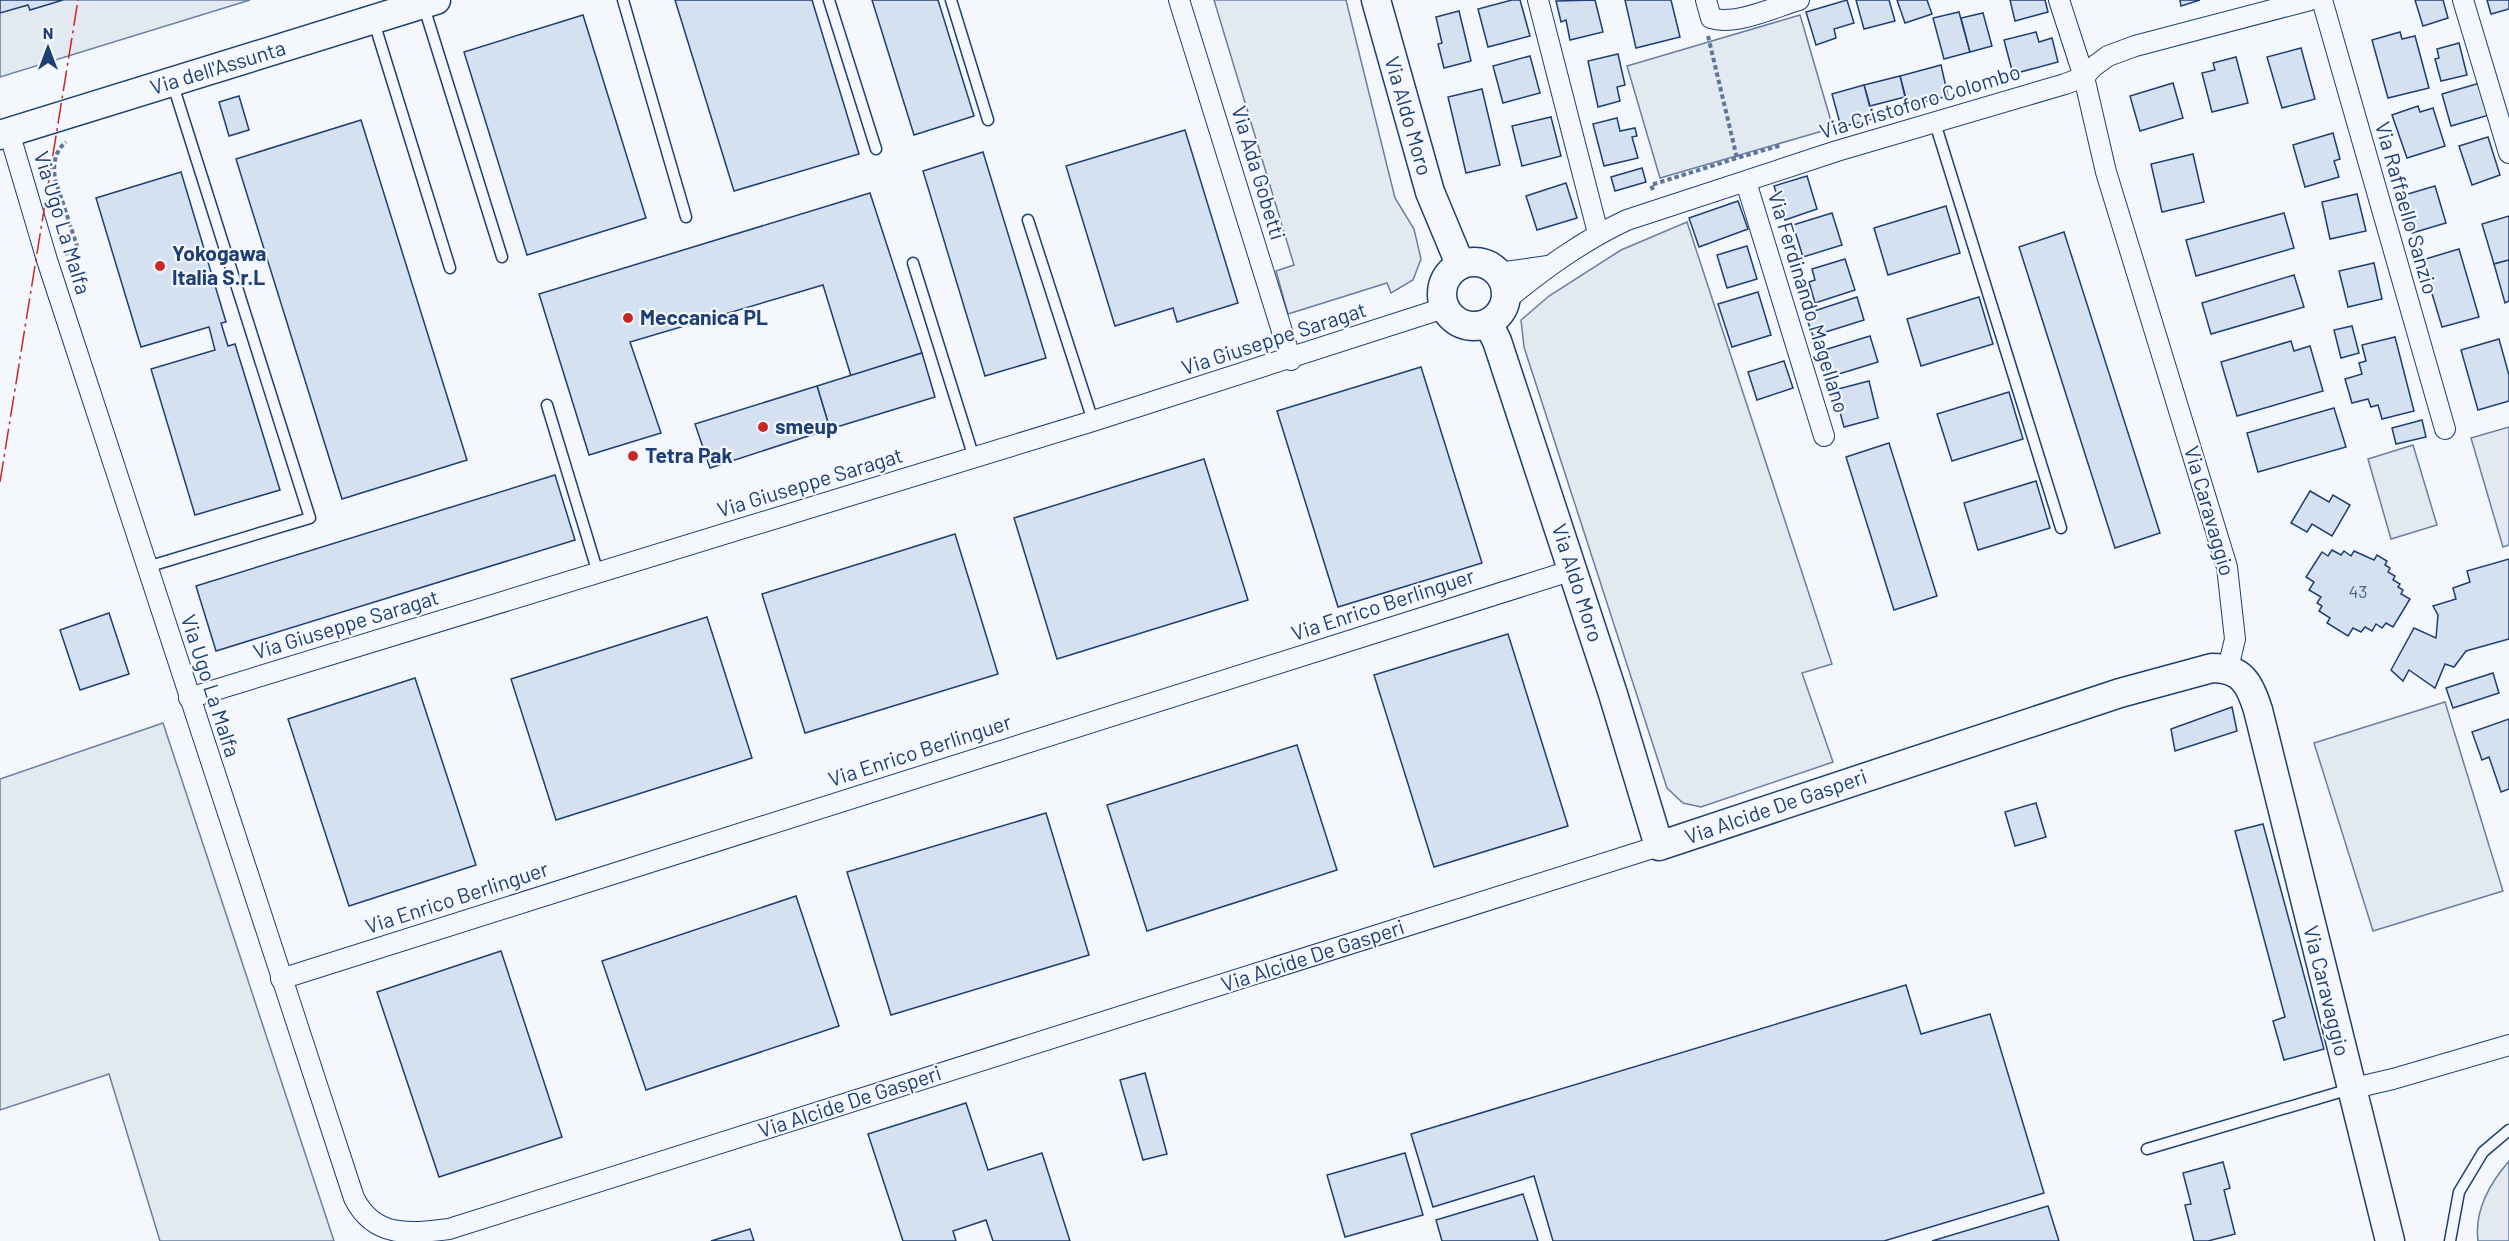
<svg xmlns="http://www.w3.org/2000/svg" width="2509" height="1241" viewBox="0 0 2509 1241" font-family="Barlow,sans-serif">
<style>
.green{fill:#e3e9f0;stroke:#687fa3;stroke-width:1.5}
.building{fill:#d5e0f0;stroke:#1d3f73;stroke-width:1.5}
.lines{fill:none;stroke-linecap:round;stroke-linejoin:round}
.lane-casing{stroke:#1d3f73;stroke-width:13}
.street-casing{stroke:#1d3f73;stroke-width:22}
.secondary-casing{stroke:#1d3f73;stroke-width:31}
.path{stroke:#5e769c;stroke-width:4;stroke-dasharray:4.5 3;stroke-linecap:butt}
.lane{stroke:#f4f7fb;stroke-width:10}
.street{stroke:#f4f7fb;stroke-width:20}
.secondary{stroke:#f4f7fb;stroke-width:28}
.power{stroke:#c62828;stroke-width:1.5;stroke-dasharray:21 4.5 3 4.5;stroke-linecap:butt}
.poi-dot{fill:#c62828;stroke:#f4f7fb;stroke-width:2}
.labels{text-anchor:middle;stroke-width:4.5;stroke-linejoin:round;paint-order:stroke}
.number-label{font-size:18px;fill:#4b6792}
.street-label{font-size:21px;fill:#1d3f73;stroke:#f4f7fb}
.poi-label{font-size:21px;font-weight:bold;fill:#1d3f73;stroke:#f4f7fb;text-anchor:start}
</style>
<rect width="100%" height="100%" fill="#f4f7fb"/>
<g class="green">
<polygon points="0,0 250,0 0,77"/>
<polygon points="1214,0 1346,0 1395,198 1414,229 1421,259 1413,280 1391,293 1387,283 1288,314 1276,271 1294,265"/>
<polygon points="1800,15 1833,128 1660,178 1627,66"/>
<polygon points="1687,222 1832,664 1802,673 1833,762 1701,807 1683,803 1667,788 1524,347 1521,320 1549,296 1621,250"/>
<polygon points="2509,427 2509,545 2503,547 2471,438"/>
<polygon points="2413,445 2437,525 2391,539 2368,459"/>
<polygon points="2445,702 2503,891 2373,931 2314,743"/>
<polygon points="163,723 334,1241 160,1241 109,1074 0,1110 0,779"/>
<path d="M2509 1161V1241H2478C2474 1211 2490 1183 2509 1161Z"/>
</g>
<g class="building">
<polygon points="0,0 63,0 30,10 28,5 0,13"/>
<polygon points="675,0 812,0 859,154 734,191"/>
<polygon points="872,0 938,0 974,116 914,135"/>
<polygon points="1512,0 1520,0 1530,36 1488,47 1478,9"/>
<polygon points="1595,0 1603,32 1570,40 1566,20 1561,22 1556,1"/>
<polygon points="1625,0 1671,0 1680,37 1636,48"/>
<polygon points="1847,0 1854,23 1834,29 1836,38 1816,45 1806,12"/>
<polygon points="1856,0 1889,0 1895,21 1864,29"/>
<polygon points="1897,0 1927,0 1932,14 1905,23"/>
<polygon points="2010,0 2045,0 2048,12 2015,21"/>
<polygon points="2180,0 2200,0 2181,6"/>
<polygon points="2415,0 2443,0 2448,18 2423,26"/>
<polygon points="2487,0 2509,0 2509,9 2491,14"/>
<polygon points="1459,11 1471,61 1444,68 1438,44 1442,43 1436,17"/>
<polygon points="1959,12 1970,52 1944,59 1933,18"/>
<polygon points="1983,13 1992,46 1970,52 1961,18"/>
<polygon points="583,15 646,218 527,255 464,52"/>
<polygon points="2036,32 2039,42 2052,38 2058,62 2013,74 2004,40"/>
<polygon points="2400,32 2402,39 2415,36 2429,88 2388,98 2372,40"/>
<polygon points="2459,43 2467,75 2441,81 2435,59 2439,58 2437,49"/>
<polygon points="2301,48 2315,99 2282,108 2267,57"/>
<polygon points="1618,54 1625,85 1617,87 1620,101 1598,107 1588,61"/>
<polygon points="1530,56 1540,93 1503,103 1493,66"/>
<polygon points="2236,57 2248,103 2212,112 2202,73 2215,70 2213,63"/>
<polygon points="1941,65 1948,96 1908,106 1900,76"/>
<polygon points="1900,76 1905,97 1870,106 1864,85"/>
<polygon points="2173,83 2183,118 2140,131 2130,96"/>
<polygon points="2480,83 2489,115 2451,126 2442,94"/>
<polygon points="1864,85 1873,119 1841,127 1832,94"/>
<polygon points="1482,89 1500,165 1466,173 1448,97"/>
<polygon points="239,96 249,130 229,136 219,102"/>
<polygon points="2418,106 2420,112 2433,108 2445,146 2407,158 2392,115"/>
<polygon points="1551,117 1561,156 1522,166 1512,126"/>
<polygon points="1617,118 1620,131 1635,128 1637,136 1632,137 1638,158 1604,166 1593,124"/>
<polygon points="361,120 467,460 342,499 236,159"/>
<polygon points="1185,130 1238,303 1177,322 1173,308 1115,326 1066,166"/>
<polygon points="2333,133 2340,159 2334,161 2339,177 2305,187 2293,145"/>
<polygon points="2488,137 2500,175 2472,185 2459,146"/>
<polygon points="983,152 1046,358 985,376 923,171"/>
<polygon points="2193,154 2204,202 2162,212 2151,164"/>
<polygon points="1642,168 1646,182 1615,191 1611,177"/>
<polygon points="181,172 226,322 221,323 228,346 235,344 280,490 195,515 151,369 215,350 209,327 141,347 96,198"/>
<polygon points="1807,176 1817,209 1785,220 1774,186"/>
<polygon points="1566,183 1577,218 1537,230 1526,196"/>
<polygon points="2435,186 2446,223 2412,233 2401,196"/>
<polygon points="870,193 922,353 851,376 823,285 630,342 661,433 589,455 539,294"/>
<polygon points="2357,194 2366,231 2330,239 2322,202"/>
<polygon points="1738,201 1748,229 1699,247 1689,218"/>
<polygon points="1946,206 1960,253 1888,275 1874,228"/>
<polygon points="1832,213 1842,245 1803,257 1793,225"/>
<polygon points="2284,213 2294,248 2196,276 2186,240"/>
<polygon points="2509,216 2509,260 2494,264 2482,224"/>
<polygon points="2064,232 2160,533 2115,548 2019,247"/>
<polygon points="1747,246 1757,279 1727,288 1717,255"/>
<polygon points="2459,249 2479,317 2442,327 2422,260"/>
<polygon points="1845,259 1855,290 1815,303 1809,282 1815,280 1812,269"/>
<polygon points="2509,260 2509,301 2505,303 2494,264"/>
<polygon points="2374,263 2382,299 2348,307 2339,271"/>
<polygon points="2294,275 2304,307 2211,334 2202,303"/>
<polygon points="1758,292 1771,335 1732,347 1718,304"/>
<polygon points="1857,297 1864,320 1813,336 1805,314"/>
<polygon points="1979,297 1993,344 1921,366 1907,319"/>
<polygon points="2352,326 2359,353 2341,358 2334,330"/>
<polygon points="1870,336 1878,362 1829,377 1821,351"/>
<polygon points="2395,337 2414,411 2382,419 2378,405 2371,407 2368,399 2352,403 2345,379 2362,374 2359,363 2366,361 2362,345"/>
<polygon points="2499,339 2509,375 2509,401 2478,410 2461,350"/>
<polygon points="2291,341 2294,351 2310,346 2323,391 2237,416 2221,362"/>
<polygon points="922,353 935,397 830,429 817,386"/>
<polygon points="1784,361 1793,388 1757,400 1748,372"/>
<polygon points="1421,367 1482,563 1338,607 1277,411"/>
<polygon points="1869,381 1878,418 1844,427 1834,390"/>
<polygon points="817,386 830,429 710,468 695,424"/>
<polygon points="2009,392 2023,439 1952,461 1937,414"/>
<polygon points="2334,408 2346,447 2258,472 2247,433"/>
<polygon points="2422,420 2426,437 2396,444 2392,428"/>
<polygon points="1889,443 1937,596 1894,610 1846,457"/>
<polygon points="1204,459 1248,600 1057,659 1014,518"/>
<polygon points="555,475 575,540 216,651 196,586"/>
<polygon points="2036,481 2050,528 1978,550 1964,503"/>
<polygon points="2310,491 2329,502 2333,495 2350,505 2332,536 2312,524 2307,532 2291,523"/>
<polygon points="955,534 998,674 805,733 762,594"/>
<polygon points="2332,550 2341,555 2344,551 2351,556 2354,551 2374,560 2377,555 2387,561 2385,565 2390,568 2388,572 2395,576 2393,580 2400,584 2398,587 2403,590 2401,594 2410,599 2393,627 2386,623 2382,628 2376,624 2372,631 2365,627 2361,632 2353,628 2348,636 2327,623 2330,618 2319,611 2322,606 2317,603 2321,597 2309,590 2314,582 2306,577 2322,552 2328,556"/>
<polygon points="2509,559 2509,639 2466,651 2454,667 2445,664 2435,688 2409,670 2403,681 2391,670 2414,628 2436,638 2438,615 2433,606 2456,599 2453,588 2470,582 2467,571"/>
<polygon points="109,613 129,674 80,690 60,630"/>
<polygon points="707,617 752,758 556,820 511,679"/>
<polygon points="1508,634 1568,826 1434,867 1374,675"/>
<polygon points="2493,673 2499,693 2453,708 2446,688"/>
<polygon points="415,678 476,865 349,906 288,719"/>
<polygon points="2232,707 2237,731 2175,751 2171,729"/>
<polygon points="2509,719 2509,789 2501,792 2489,757 2482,760 2472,732"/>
<polygon points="1297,745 1337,870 1147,931 1107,805"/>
<polygon points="2036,803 2046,837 2015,846 2005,812"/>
<polygon points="1046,813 1089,955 891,1015 847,872"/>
<polygon points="2263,824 2324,1049 2284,1060 2273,1021 2285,1017 2235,831"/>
<polygon points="796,896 839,1026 646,1090 602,961"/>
<polygon points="501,951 562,1137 439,1177 377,992"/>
<polygon points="1906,985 1921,1034 1990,1014 2044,1193 1884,1241 1553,1241 1534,1176 1433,1207 1411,1134"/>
<polygon points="1145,1073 1167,1154 1143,1160 1120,1080"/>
<polygon points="966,1103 988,1170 1042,1153 1070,1241 993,1241 986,1220 953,1231 956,1241 903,1241 868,1134"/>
<polygon points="1405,1153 1423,1215 1345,1237 1327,1175"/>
<polygon points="2223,1162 2230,1188 2224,1190 2235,1234 2208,1241 2194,1241 2185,1205 2191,1204 2183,1173"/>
<polygon points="1523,1194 1538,1241 1442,1241 1436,1220"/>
<polygon points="2048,1206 2059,1241 1932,1241"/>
<polygon points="750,1229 754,1241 711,1241"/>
</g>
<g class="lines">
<g class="lane-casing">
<g id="lane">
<polyline points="623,0 686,217"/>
<polyline points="829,0 876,149"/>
<polyline points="951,0 988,120"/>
<polyline points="423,4 502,257"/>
<polyline points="373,19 450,268"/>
<polyline points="1935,123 2061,528"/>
<polyline points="1028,220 1093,421"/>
<polyline points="913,263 974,458"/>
<polyline points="547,405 598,573"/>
<polyline points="147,567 310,518 172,82"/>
<polyline points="2147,1149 2350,1089"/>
<polyline points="2450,1241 2459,1192 2483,1152 2509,1130"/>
</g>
</g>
<g class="street-casing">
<g id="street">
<polyline points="1179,0 1291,360"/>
<polyline points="1538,0 1598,233"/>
<path d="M1706 0 1711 18C1735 26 1775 7 1799 0"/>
<polyline points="2059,0 2084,77 2106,172 2227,567 2235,639 2228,668"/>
<polyline points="2322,0 2445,429"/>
<polyline points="2463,0 2509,153"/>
<path d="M9 132 47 260 354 1198C374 1238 409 1234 449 1229L1659 846"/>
<polyline points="1746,182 1824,436"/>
<polyline points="1499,273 1548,266"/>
<path d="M1506 300C1544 269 1582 241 1627 220L1837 151 2065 84 2084 77 2093 67 2108 56 2135 46 2310 0"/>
<polyline points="189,698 1093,421 1444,308"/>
<polyline points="281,979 1573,570"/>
<polyline points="2350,1089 2393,1079 2509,1045"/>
</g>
</g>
<g class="secondary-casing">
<g id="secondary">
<polyline points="1376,0 1430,192 1460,264"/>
<polyline points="0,135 436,0"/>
<circle cx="1474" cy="294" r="32"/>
<path d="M1488 323 1497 341 1613 694 1659 846 2120 693 2212 668C2242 668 2250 684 2258 710L2390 1241"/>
</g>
</g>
<g class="path">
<polyline points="1708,36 1737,158 1782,145"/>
<polyline points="1653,190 1651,185 1737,158"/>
<path d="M65 254 78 249 55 179C53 165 54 152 66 142"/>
</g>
<use href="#lane" class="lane"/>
<use href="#street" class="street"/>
<use href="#secondary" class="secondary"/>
<polyline class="power" points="0,482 78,0"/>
</g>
<g class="poi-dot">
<circle cx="160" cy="266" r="6"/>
<circle cx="628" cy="318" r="6"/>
<circle cx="763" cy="427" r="6"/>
<circle cx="633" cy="456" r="6"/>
</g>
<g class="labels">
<g class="number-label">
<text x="2358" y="598">43</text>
</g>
<g class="street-label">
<text transform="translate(218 68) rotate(-17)" y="7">Via dell'Assunta</text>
<text transform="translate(1920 102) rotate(-17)" y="7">Via Cristoforo Colombo</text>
<text transform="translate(1408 116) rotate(74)" y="7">Via Aldo Moro</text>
<text transform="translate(1258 173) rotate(73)" y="7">Via Ada Gobetti</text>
<text transform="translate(2406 208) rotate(74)" y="7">Via Raffaello Sanzio</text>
<text transform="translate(62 223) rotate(73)" y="7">Via Ugo La Malfa</text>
<text transform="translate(1808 302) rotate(73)" y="7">Via Ferdinando Magellano</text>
<text transform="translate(1274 339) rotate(-18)" y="7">Via Giuseppe Saragat</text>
<text transform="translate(810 483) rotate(-17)" y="7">Via Giuseppe Saragat</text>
<text transform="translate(2209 511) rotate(74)" y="7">Via Caravaggio</text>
<text transform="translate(1577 583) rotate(72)" y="7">Via Aldo Moro</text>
<text transform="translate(1383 605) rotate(-18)" y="7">Via Enrico Berlinguer</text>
<text transform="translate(346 625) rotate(-17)" y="7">Via Giuseppe Saragat</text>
<text transform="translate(210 686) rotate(72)" y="7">Via Ugo La Malfa</text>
<text transform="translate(920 751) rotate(-18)" y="7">Via Enrico Berlinguer</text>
<text transform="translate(1776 807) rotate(-19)" y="7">Via Alcide De Gasperi</text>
<text transform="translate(457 898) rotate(-18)" y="7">Via Enrico Berlinguer</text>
<text transform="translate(1313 956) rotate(-18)" y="7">Via Alcide De Gasperi</text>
<text transform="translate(2326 991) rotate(76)" y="7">Via Caravaggio</text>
<text transform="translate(850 1102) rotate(-18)" y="7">Via Alcide De Gasperi</text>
</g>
<g class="poi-label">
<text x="172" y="261">Yokogawa<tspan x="172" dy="24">Italia S.r.L</tspan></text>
<text x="640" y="325">Meccanica PL</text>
<text x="775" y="434">smeup</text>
<text x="645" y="463">Tetra Pak</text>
</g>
</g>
<g transform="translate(48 48)" stroke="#f4f7fb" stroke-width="4.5" paint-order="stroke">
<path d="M0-4.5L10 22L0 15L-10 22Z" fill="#1d3f73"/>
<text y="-9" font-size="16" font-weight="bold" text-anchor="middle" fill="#1d3f73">N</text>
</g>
</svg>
